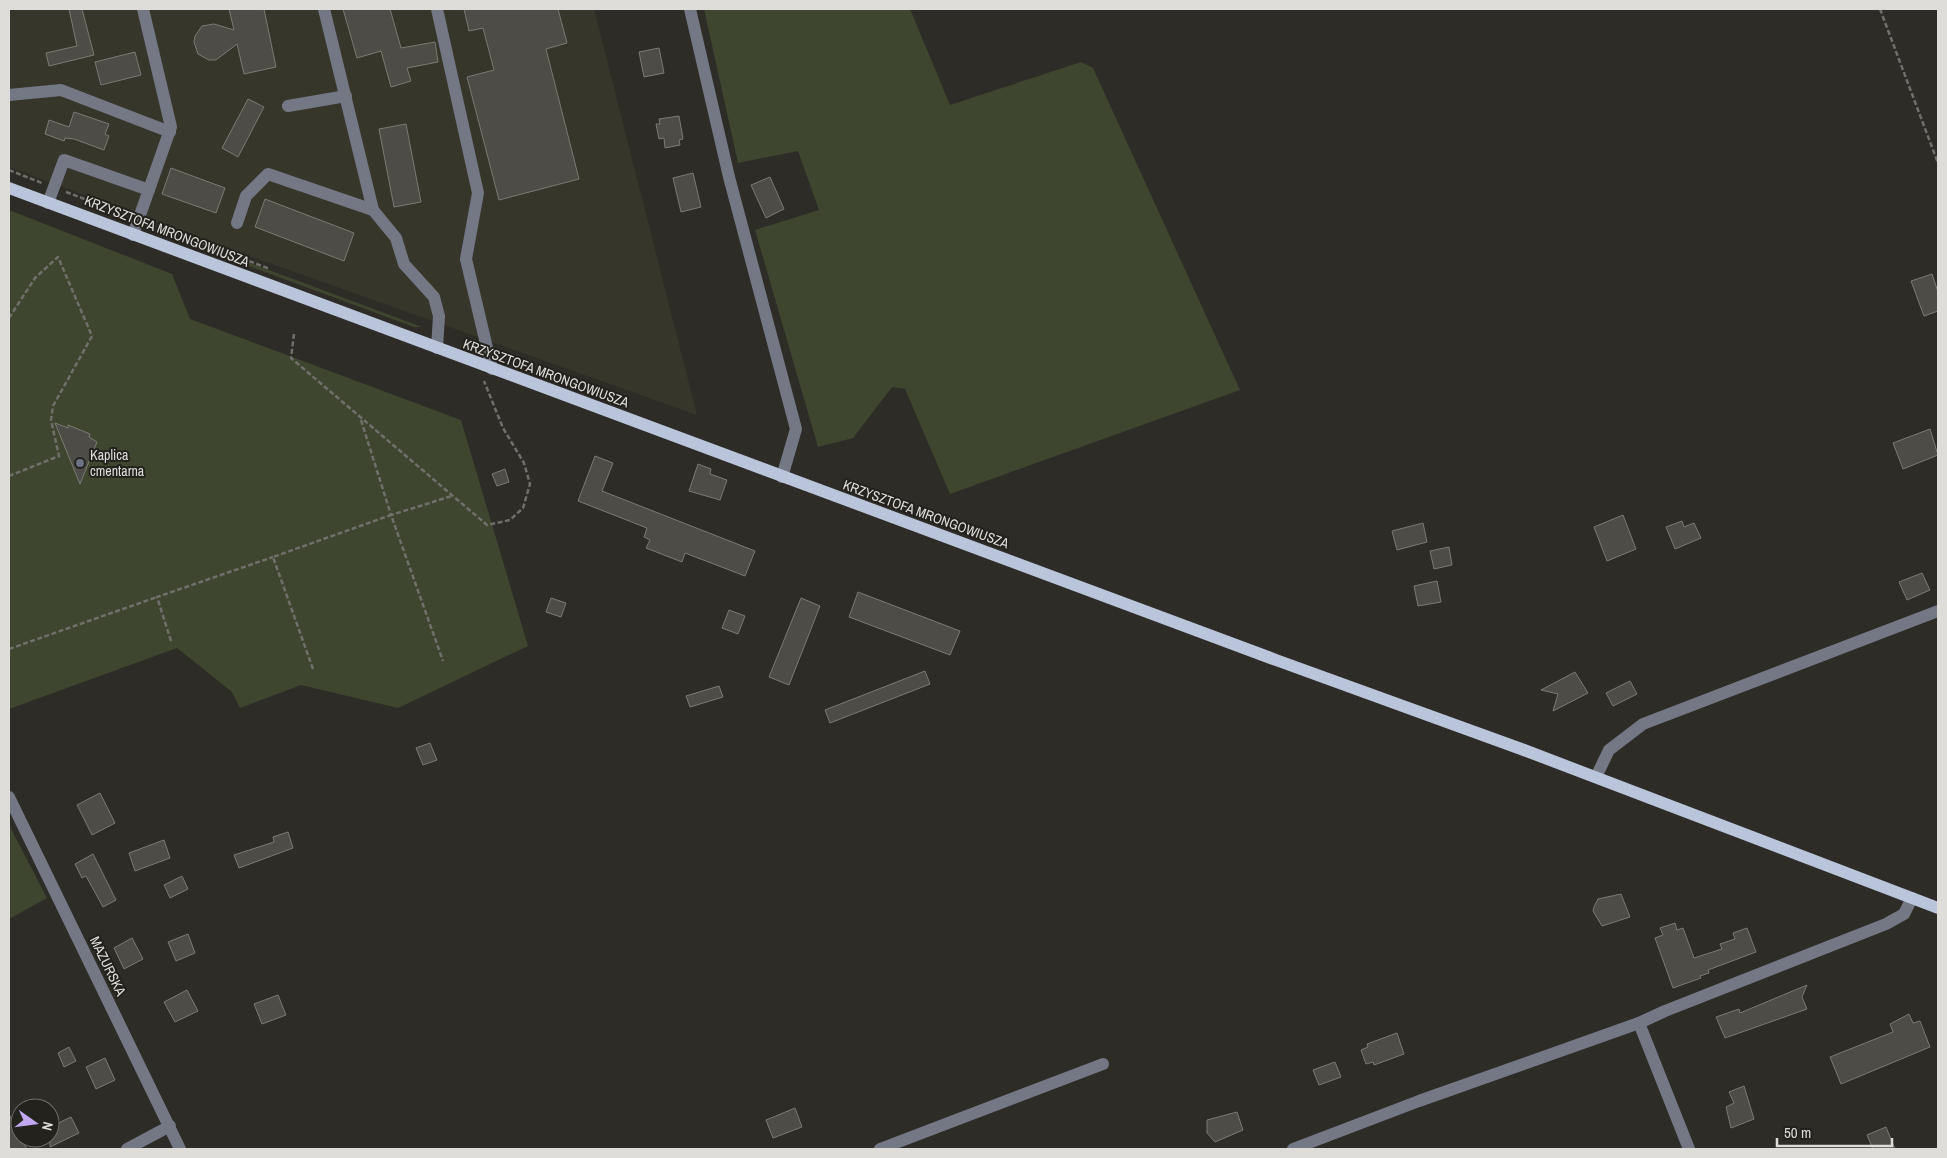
<svg xmlns="http://www.w3.org/2000/svg" width="1947" height="1158" viewBox="0 0 1947 1158" font-family="'Archivo Narrow',sans-serif">
<style>
.built{fill:#37362a}
.green{fill:#3e462f}
.building{fill:#4d4c47;stroke:#7b7a74}
.lines{fill:none;stroke-linecap:round;stroke-linejoin:round}
.path{stroke:#706f6b;stroke-width:2.5;stroke-dasharray:5 2.5;stroke-linecap:butt}
.minor{stroke:#737884;stroke-width:12}
.major{stroke:#bac5dc;stroke-width:12}
.worship-dot{fill:#6b7280;stroke:#23221d;stroke-width:2}
.labels{text-anchor:middle;stroke-width:4;stroke-linejoin:round;paint-order:stroke}
.street-label{font-size:14px;fill:#deddda;stroke:#23221d}
.poi-label{font-size:14px;fill:#deddda;stroke:#23221d;text-anchor:start}
</style>
<rect width="100%" height="100%" fill="#2d2c27"/>
<polygon class="built" points="9,9 594,9 697,415 227,248 9,167"/>
<g class="green">
<polygon points="704,9 910,9 950,105 1081,62 1093,68 1240,390 950,494 905,389 892,387 853,438 818,447 755,230 819,210 798,151 738,163"/>
<polygon points="9,210 172,274 190,319 461,420 528,646 398,708 301,685 240,708 232,692 177,648 9,709"/>
<polygon points="199,244 422,327 414,327 197,247"/>
<polygon points="9,825 47,898 9,919"/>
</g>
<g class="building">
<polygon points="69,9 82,9 94,55 49,66 46,53 77,46"/>
<polygon points="229,9 264,9 276,67 244,74 237,44 216,60 209,60 198,54 194,42 195,36 202,26 214,24 234,30"/>
<polygon points="343,9 390,9 401,48 435,42 438,62 407,68 411,81 391,87 381,51 357,58"/>
<polygon points="464,9 558,9 567,43 546,49 579,179 499,200 467,77 494,70 483,28 469,31"/>
<polygon points="659,48 664,73 644,77 639,52"/>
<polygon points="135,52 141,75 101,85 95,62"/>
<polygon points="248,99 264,107 238,157 222,148"/>
<polygon points="74,112 109,124 105,134 109,136 104,150 74,139 65,138 64,141 45,134 49,120 69,127"/>
<polygon points="679,116 683,139 679,140 680,145 665,148 664,138 659,139 656,124 660,124 659,119"/>
<polygon points="406,124 421,202 394,207 379,129"/>
<polygon points="171,168 225,188 216,213 162,194"/>
<polygon points="693,173 701,207 681,212 673,178"/>
<polygon points="770,177 784,209 766,218 751,185"/>
<polygon points="265,199 354,233 344,261 255,227"/>
<polygon points="1932,274 1938,292 1938,311 1924,316 1911,281"/>
<polygon points="55,423 68,428 68,425 90,434 89,437 97,442 80,484"/>
<polygon points="1930,429 1938,455 1903,469 1893,443"/>
<polygon points="595,456 613,463 602,491 755,551 745,576 685,553 682,562 646,548 650,540 644,537 647,528 578,501"/>
<polygon points="698,464 711,469 710,474 727,480 720,500 689,491"/>
<polygon points="505,469 509,482 497,486 492,474"/>
<polygon points="1623,515 1636,549 1607,561 1594,527"/>
<polygon points="1682,521 1684,527 1694,523 1701,538 1675,549 1666,527"/>
<polygon points="1423,523 1427,542 1397,550 1392,531"/>
<polygon points="1449,547 1452,565 1434,569 1430,551"/>
<polygon points="1922,573 1930,590 1907,600 1899,582"/>
<polygon points="1437,581 1441,602 1418,606 1414,586"/>
<polygon points="858,592 960,631 950,655 849,617"/>
<polygon points="551,598 566,603 561,617 546,612"/>
<polygon points="801,598 820,606 789,685 769,677"/>
<polygon points="729,610 745,616 738,634 722,628"/>
<polygon points="925,671 930,684 830,723 825,710"/>
<polygon points="1575,672 1588,693 1553,711 1558,694 1541,690"/>
<polygon points="1630,681 1637,694 1613,706 1606,693"/>
<polygon points="719,686 723,697 690,707 686,696"/>
<polygon points="430,743 437,760 423,765 416,748"/>
<polygon points="100,793 115,823 92,835 77,805"/>
<polygon points="288,832 293,848 239,868 234,855 274,842 273,837"/>
<polygon points="164,840 170,858 135,871 129,853"/>
<polygon points="93,854 116,900 103,907 86,876 82,878 75,864"/>
<polygon points="182,876 188,889 170,898 164,885"/>
<polygon points="1621,894 1630,917 1602,926 1593,911 1594,907 1598,899"/>
<polygon points="1675,923 1677,930 1683,928 1694,958 1722,949 1720,944 1735,939 1733,933 1747,928 1756,952 1708,970 1709,973 1700,976 1701,978 1673,988 1655,938 1663,935 1660,928"/>
<polygon points="188,934 195,953 176,961 168,942"/>
<polygon points="132,938 143,959 124,969 114,948"/>
<polygon points="1807,985 1802,997 1807,1009 1725,1038 1716,1017 1739,1009 1740,1013"/>
<polygon points="187,990 198,1011 175,1022 164,1002"/>
<polygon points="278,995 286,1015 262,1024 254,1004"/>
<polygon points="1909,1014 1913,1023 1920,1021 1930,1047 1841,1084 1830,1057 1893,1032 1890,1024"/>
<polygon points="1397,1033 1404,1054 1374,1065 1373,1062 1366,1064 1361,1050 1368,1047 1367,1044"/>
<polygon points="69,1047 76,1061 64,1067 58,1053"/>
<polygon points="105,1058 115,1080 96,1089 86,1067"/>
<polygon points="1335,1062 1341,1077 1319,1085 1313,1070"/>
<polygon points="1744,1086 1754,1119 1731,1128 1726,1107 1734,1103 1729,1092"/>
<polygon points="795,1108 802,1127 773,1138 766,1120"/>
<polygon points="1237,1112 1243,1130 1215,1142 1207,1133 1207,1120"/>
<polygon points="9,1114 20,1138 27,1149 9,1149"/>
<polygon points="71,1117 79,1133 50,1147 50,1127"/>
<polygon points="1886,1127 1895,1149 1873,1149 1867,1135"/>
</g>
<g class="lines">
<g class="path">
<polyline points="1880,9 1938,163"/>
<polyline points="9,170 42,183"/>
<polyline points="66,192 127,215"/>
<polyline points="151,224 270,269"/>
<polyline points="9,318 35,278 58,257 92,336 53,406 51,420 59,456 9,476"/>
<polyline points="294,334 291,358 487,525 510,520 523,508 530,484 524,463 503,428 484,381"/>
<polyline points="361,420 391,515 452,496"/>
<polyline points="171,641 157,597 273,557"/>
<polyline points="9,649 157,597"/>
<polyline points="313,669 273,557 391,515 443,661"/>
</g>
<g class="minor">
<polyline points="324,9 373,210 396,238 404,264 434,297 439,316 437,348"/>
<polyline points="437,9 478,193 466,259 492,369"/>
<polyline points="690,9 729,177 796,429 782,477"/>
<polyline points="9,95 61,90 170,132"/>
<polyline points="288,106 346,96"/>
<polyline points="48,203 64,160 149,190"/>
<polyline points="237,223 246,196 268,174 373,210"/>
<polyline points="133,235 171,127 143,9"/>
<polyline points="1596,777 1609,750 1643,724 1938,611"/>
<polyline points="9,797 180,1149"/>
<polyline points="127,1149 170,1126"/>
<polyline points="880,1149 1103,1064"/>
<polyline points="1293,1149 1419,1101 1639,1023"/>
<polyline points="1689,1149 1639,1023 1665,1011 1886,924 1904,914 1912,898"/>
</g>
<polyline class="major" points="9,188 1276,660 1524,750 1938,908"/>
</g>
<circle class="worship-dot" cx="80" cy="463" r="5"/>
<g class="labels">
<g class="street-label">
<text transform="translate(167 231) rotate(21)" y="5">KRZYSZTOFA MRONGOWIUSZA</text>
<text transform="translate(546 373) rotate(20)" y="5">KRZYSZTOFA MRONGOWIUSZA</text>
<text transform="translate(926 514) rotate(20)" y="5">KRZYSZTOFA MRONGOWIUSZA</text>
<text transform="translate(108 966) rotate(64)" y="5">MAZURSKA</text>
</g>
<g class="poi-label">
<text x="90" y="460">Kaplica<tspan x="90" dy="16">cmentarna</tspan></text>
</g>
</g>
<rect width="1947" height="1158" fill="none" stroke="#deddda" stroke-width="20"/>
<g transform="translate(35 1123) rotate(104)"><circle r="24" fill="#23221d" stroke="#6e6d69"/>
<path d="M0-4L9 19L0 12L-9 19Z" fill="#c2a8f2"/>
<text y="-8" font-size="14" font-weight="bold" text-anchor="middle" fill="#deddda">N</text>
</g>
<path d="M1777 1138v8h115v-8" fill="none" stroke="#deddda" stroke-width="2.5"/>
<text x="1784" y="1138" font-size="15" fill="#deddda" stroke="#23221d" stroke-width="4" paint-order="stroke">50 m</text>
</svg>
